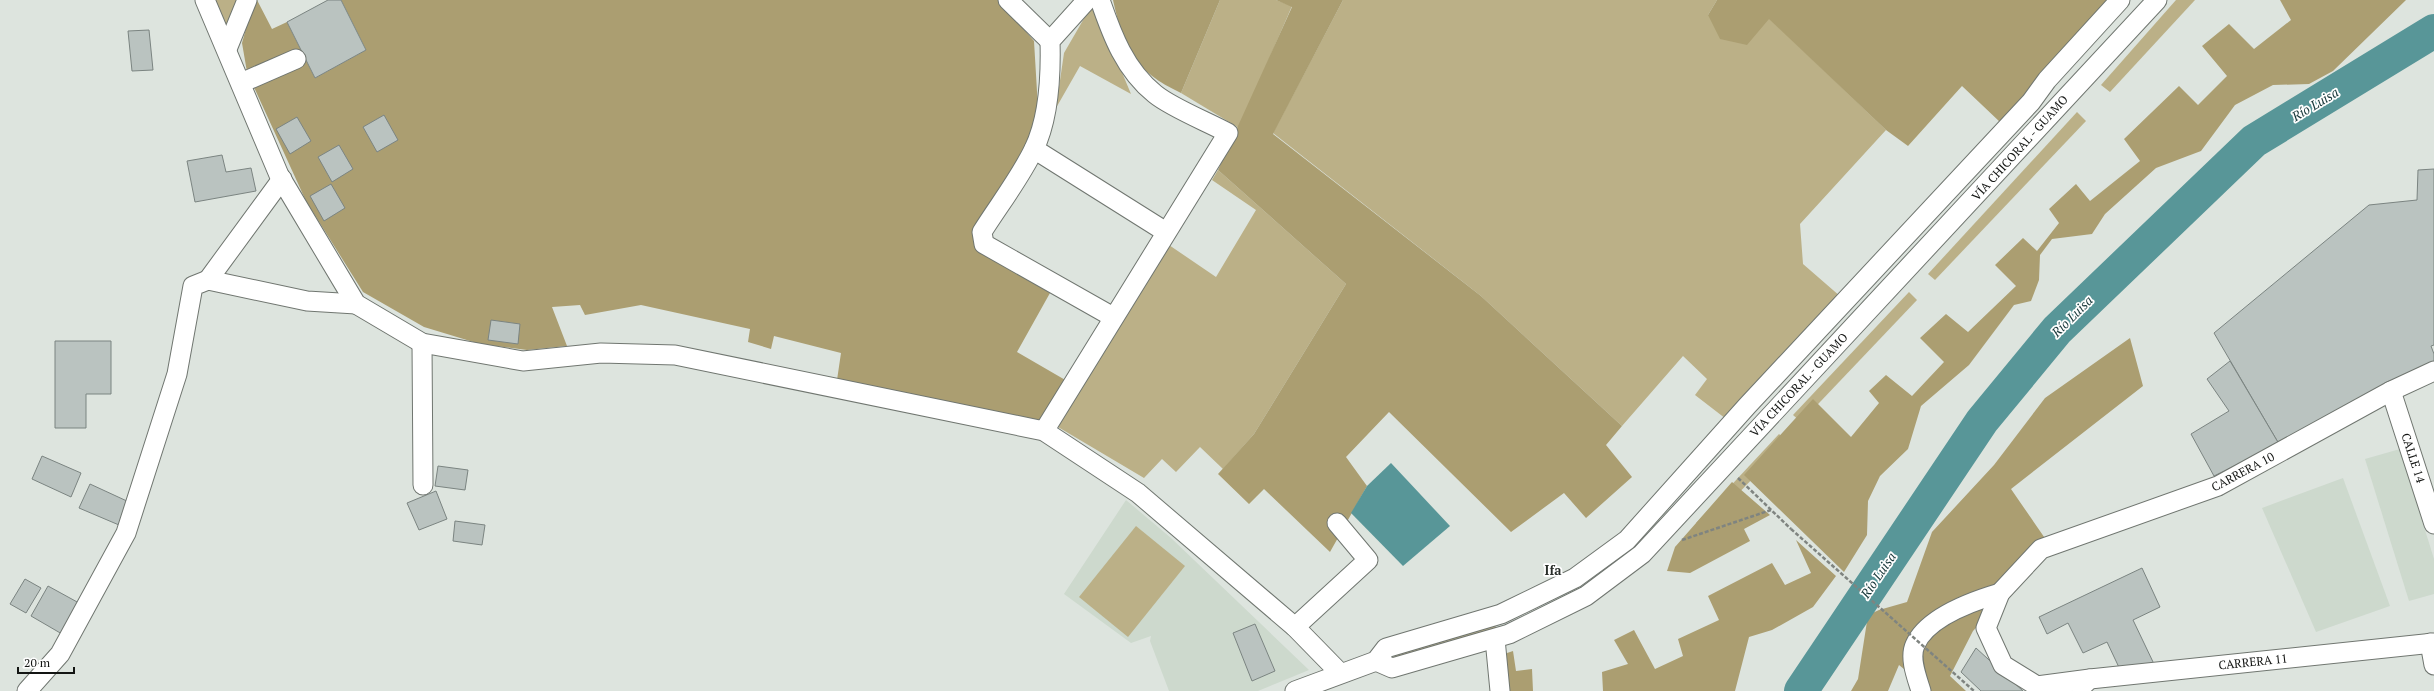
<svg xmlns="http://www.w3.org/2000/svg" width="2434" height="691" viewBox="0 0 2434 691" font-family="'PT Serif',serif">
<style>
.built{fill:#cdd9cd}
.green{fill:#bbb087}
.forest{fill:#ab9e71}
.water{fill:#589698}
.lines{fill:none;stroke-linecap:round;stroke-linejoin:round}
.river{stroke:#589698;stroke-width:34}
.building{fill:#bac3c0;stroke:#7b8481}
.minor-casing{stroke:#707670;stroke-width:21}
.path{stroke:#7f8480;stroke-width:2.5;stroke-dasharray:4 2;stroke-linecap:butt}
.minor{stroke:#fff;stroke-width:19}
.path-bridge{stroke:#7f8480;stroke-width:2.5;stroke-dasharray:4 2;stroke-linecap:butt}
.labels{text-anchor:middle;stroke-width:3.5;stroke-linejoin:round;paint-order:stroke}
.street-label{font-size:12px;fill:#131513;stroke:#fff}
.water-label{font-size:13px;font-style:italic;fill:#173739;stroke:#fff}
.neighbourhood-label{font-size:13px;font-weight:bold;fill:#282d29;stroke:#fff}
</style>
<rect width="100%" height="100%" fill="#dde4de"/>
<g class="built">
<polygon points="2400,449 2434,559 2434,594 2409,601 2365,459"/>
<polygon points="2343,478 2390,606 2316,632 2262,508"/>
<polygon points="1126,500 1171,538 1309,670 1258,691 1169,691 1150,641 1151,636 1131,643 1064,594"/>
</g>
<g class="green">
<polygon points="208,0 243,0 226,39"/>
<polygon points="1220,0 1276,0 1292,6 1239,128 1181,93"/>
<polygon points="1343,0 1717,0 1708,15 1769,18 1886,130 1800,224 1803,264 1841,297 1730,422 1695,395 1707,379 1683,356 1622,426 1481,296 1273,133"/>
<polygon points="2176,0 2195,0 2110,92 2101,85"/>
<polygon points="1093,3 1131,94 1080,66 1056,108 1064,53"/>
<polygon points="2077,112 2086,121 1935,280 1928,274"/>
<polygon points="1218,170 1346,284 1254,434 1223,469 1200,447 1176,472 1162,459 1144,478 1058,427 1169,245 1216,277 1256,210 1212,180"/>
<polygon points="1909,292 1917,300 1801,422 1793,415"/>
<polygon points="1779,434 1788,442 1702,531 1696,523"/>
<polygon points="1136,526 1185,566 1128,637 1079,597"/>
<polygon points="1494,622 1498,633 1395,661 1392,652"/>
</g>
<g class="forest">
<polygon points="254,0 257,0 272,29 287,22 315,78 366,50 341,0 999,0 1034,41 1039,125 978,249 1050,293 1017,352 1067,381 1041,423 837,380 841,353 774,336 771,349 748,342 750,329 641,305 585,315 580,305 552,307 567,346 527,350 480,344 424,327 363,292 306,201 247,72 242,43"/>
<path d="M1113 0H1220L1181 93C1134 71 1124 49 1113 0Z"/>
<polygon points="1276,0 1343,0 1273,134 1481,296 1622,426 1606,445 1632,477 1586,518 1564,493 1511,532 1389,412 1346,457 1367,486 1330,552 1264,489 1249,504 1218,474 1254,434 1346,284 1218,170 1292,7"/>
<polygon points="1717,0 2109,0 2001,123 1962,86 1908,146 1886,130 1769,19 1747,45 1720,39 1708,15"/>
<polygon points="2280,0 2406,0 2333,71 2309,84 2273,85 2235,105 2201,151 2156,168 2105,214 2092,234 2052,239 2040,255 2039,280 2031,301 2014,305 1969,365 1921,406 1908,449 1880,476 1868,501 1867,535 1844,572 1744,475 1813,399 1851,437 1879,403 1869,391 1886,375 1912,396 1944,362 1920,338 1946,314 1968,332 2016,286 1995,265 2023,238 2037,251 2059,223 2049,209 2076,184 2090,201 2140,161 2124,139 2179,86 2198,105 2227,76 2202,46 2229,24 2254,49 2291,20"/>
<polygon points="2130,338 2143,386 2011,489 2051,547 1973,631 1950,676 1966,691 1931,691 1899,665 1888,691 1851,691 1858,679 1868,615 1879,610 1907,602 1932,532 1994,465 2045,398"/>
<polygon points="1732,482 1770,515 1744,529 1750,541 1690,573 1667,571 1675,547"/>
<polygon points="1796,540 1836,576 1813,607 1772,630 1749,637 1735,691 1603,691 1602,672 1628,664 1614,640 1634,630 1655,669 1683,656 1678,639 1719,620 1708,596 1772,563 1785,585 1811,573"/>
<polygon points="1513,651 1516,671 1532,669 1533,691 1497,691 1492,658"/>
</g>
<polygon class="water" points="1391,463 1450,526 1403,566 1351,513 1367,486"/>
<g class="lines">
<polyline class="river" points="1801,691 1982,421 2057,330 2254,141 2434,31"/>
</g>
<g class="building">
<polygon points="328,0 341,0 366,50 315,78 287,22"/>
<polygon points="149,30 153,70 132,71 128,31"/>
<polygon points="384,115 398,140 377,152 363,127"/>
<polygon points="297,117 311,141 290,154 276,129"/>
<polygon points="339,145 353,169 332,182 318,157"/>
<polygon points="222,155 226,172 251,168 256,191 195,202 187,161"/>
<polygon points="2434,169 2434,345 2431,346 2434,354 2434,376 2279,444 2214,333 2369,205 2417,200 2418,170"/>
<polygon points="331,184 345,208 324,221 310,196"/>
<polygon points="491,320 520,324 518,344 488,340"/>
<polygon points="55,341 111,341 111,394 86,394 86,428 55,428"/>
<polygon points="2230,361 2279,444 2214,476 2191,434 2229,411 2207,379"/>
<polygon points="42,456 81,473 71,497 32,479"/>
<polygon points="438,466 468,470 465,490 435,486"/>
<polygon points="90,484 129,502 119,525 79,508"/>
<polygon points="436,491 447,519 419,530 407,503"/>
<polygon points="455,521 485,525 482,545 453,541"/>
<polygon points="2142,568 2160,607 2133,620 2154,664 2124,678 2107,642 2083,653 2068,623 2047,634 2039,617"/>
<polygon points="25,579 41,588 26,613 10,604"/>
<polygon points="48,586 79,603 62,634 31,616"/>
<polygon points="1255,624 1275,671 1252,681 1233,633"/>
<polygon points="1976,648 2023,691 1981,691 1961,672"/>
</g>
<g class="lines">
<g class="minor-casing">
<g id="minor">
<polyline points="205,0 279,175 356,304 422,343 523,361 601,353 675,355 1044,431 1138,493 1295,627 1340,673"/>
<polyline points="1008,0 1050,41"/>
<path d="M1087 0 1050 41C1051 75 1049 118 1034 149 1020 178 999 205 982 232L984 244 1113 317"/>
<polyline points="227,49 247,0"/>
<polyline points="241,83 296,59"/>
<polyline points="1034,149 1166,232"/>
<polyline points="208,280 282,179"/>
<polyline points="422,343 423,485"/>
<polyline points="2391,391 2434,524"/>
<path d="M1044 431 1228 133C1208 122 1172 108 1155 94 1125 70 1112 35 1100 0"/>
<polyline points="1295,627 1368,560 1337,523"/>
<polyline points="1495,639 1500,691"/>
<polyline points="2430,643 2434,665"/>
<polyline points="1376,661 1392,668 1509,634 1586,596 1642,554 2157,0"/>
<polyline points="2090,679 2037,686 2003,665 1986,628 2000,593 2041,549 2218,486 2391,391 2434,371"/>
<polyline points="2081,687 2090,679 2434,643"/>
<polyline points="27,691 60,654 126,533 177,374 193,286 208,280 307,301 356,304"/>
<polyline points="1295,691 1376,661 1386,648 1501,614 1575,578 1627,540 1747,406 2031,102 2047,80 2120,0"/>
<path d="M1921 691C1917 678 1909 658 1915 645 1927 617 1973 601 2000 593"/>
</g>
</g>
<g class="path">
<polyline points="1738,478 1791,529"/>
<polyline points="1682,540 1771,510"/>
</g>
<use href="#minor" class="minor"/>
<polyline class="path-bridge" points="1791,529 1974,691"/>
</g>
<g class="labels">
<g class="street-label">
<text transform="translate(2020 148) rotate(-48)" y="4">VÍA CHICORAL - GUAMO</text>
<text transform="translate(1799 385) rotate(-47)" y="4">VÍA CHICORAL - GUAMO</text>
<text transform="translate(2413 458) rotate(72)" y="4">CALLE 14</text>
<text transform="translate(2243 472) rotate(-28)" y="4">CARRERA 10</text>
<text transform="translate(2253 662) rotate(-6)" y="4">CARRERA 11</text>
</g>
<g class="water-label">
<text transform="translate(2315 104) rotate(-31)" y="5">Río Luisa</text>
<text transform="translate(2072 316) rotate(-45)" y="5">Río Luisa</text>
<text transform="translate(1878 575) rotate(-56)" y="5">Río Luisa</text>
</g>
<g class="neighbourhood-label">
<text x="1553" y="575">Ifa</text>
</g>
</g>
<path d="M18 667v6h56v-6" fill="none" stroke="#131513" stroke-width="2"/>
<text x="24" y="667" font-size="12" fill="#131513" stroke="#ffffff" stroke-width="3" paint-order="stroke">20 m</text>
</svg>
